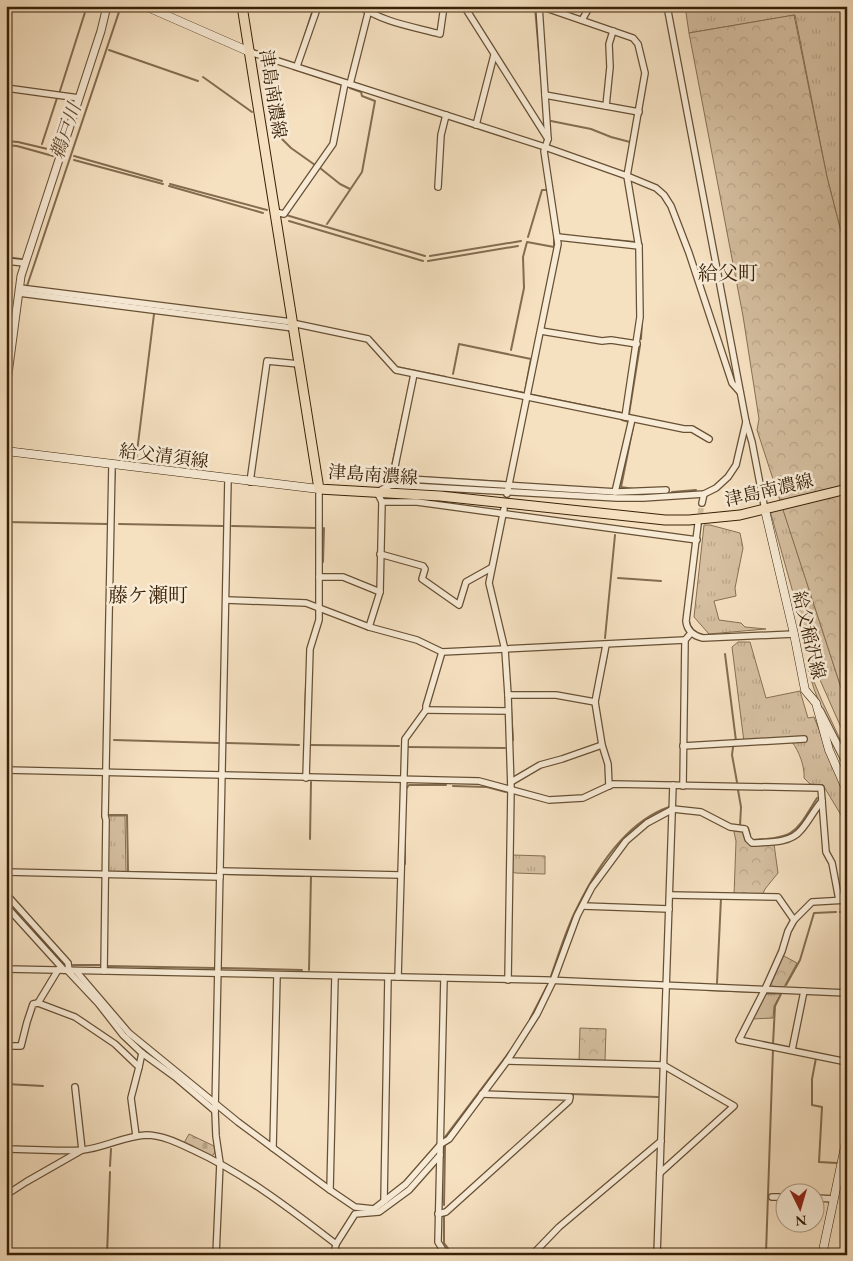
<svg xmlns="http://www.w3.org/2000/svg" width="853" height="1261" viewBox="0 0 853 1261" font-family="'EB Garamond','Noto Serif JP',serif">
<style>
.grass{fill:url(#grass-tufts);stroke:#867053}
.forest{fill:url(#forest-crowns);stroke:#867053}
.cemetery{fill:url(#cemetery-stones);stroke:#867053}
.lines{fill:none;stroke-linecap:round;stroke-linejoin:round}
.stream{stroke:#836c50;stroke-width:2}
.minor-tunnel{stroke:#cfba9b;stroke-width:5.5;stroke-dasharray:5.5 3;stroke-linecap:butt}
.minor-casing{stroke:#675034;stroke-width:8}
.tertiary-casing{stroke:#675034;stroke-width:9}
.secondary-casing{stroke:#382006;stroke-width:9}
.primary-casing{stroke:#382006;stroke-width:11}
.minor{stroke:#f8ebd6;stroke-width:5.5}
.tertiary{stroke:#f8ebd6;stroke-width:7}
.secondary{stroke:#f8ebd6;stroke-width:8}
.primary{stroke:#f5e0c0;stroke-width:9}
.labels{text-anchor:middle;stroke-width:5;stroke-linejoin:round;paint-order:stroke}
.street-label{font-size:18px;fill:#382006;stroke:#f8ebd6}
.water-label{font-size:19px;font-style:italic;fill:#644c31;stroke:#f8ebd6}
.quarter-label{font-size:20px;fill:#382006;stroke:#f8ebd6}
</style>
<defs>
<pattern id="grass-tufts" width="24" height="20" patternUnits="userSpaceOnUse" patternTransform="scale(1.25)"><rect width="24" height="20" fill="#d5bfa0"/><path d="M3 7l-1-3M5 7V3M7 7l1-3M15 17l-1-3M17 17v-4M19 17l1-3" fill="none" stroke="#b8a488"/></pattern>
<pattern id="forest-crowns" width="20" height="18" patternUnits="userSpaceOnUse" patternTransform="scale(1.25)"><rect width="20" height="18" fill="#d5bfa0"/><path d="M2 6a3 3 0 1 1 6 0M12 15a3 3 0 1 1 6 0" fill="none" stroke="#b8a488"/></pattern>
<pattern id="cemetery-stones" width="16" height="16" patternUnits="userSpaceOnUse" patternTransform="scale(1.25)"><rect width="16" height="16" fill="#d5bfa0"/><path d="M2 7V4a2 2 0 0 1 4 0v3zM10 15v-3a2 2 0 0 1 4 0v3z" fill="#b8a488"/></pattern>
</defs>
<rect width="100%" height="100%" fill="#f5e0c0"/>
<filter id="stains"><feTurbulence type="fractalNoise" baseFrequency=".004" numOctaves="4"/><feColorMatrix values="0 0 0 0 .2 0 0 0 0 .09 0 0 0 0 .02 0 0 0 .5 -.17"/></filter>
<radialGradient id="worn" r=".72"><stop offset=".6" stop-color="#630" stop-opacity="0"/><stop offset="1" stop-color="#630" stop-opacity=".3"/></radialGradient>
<g class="grass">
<polygon points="685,6 847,6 847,255 827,177 795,15 689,33"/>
<polygon points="781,503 847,706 847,741 813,664 769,507"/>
<polygon points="704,525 710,525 740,533 743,548 735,588 736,596 714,601 719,620 741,623 745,627 766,629 709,634 694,617"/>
<path d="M738 642H750L766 698 800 691 808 718 814 717 847 800V825L823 785 810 784 804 778C805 767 799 751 792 742L806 741V738L744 742 732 647Z"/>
<path d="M807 665 822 701 847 754V760C831 729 815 699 807 665Z"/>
<polygon points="108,816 125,816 126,872 110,872 108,870"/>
<polygon points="513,855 545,856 545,874 515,873 512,871"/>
<polygon points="766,994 781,994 774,1006 773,1018 752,1019"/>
</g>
<g class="forest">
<polygon points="794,15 827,177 847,255 847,706 757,430 759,419 743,316 689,33"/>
<polygon points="736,829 744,831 746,840 749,844 774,844 778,873 765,889 762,896 734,895 736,841 734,832"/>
<polygon points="782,955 797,963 784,987 771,987 770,983"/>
<polygon points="580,1028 606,1029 605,1062 579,1062"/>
</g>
<polygon class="cemetery" points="189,1134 214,1146 215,1153 212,1156 184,1143"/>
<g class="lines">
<g class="stream">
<polyline points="535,7 541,77"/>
<polyline points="302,44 314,6"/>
<polyline points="109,50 198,81"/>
<polyline points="293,69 342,85"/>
<polyline points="203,77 252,112"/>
<polyline points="59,94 87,6"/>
<polyline points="551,121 591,129 611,137 630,142"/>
<polyline points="272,129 291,148 315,165"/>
<polyline points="6,141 18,142 56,151"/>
<polyline points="42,144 57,98"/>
<polyline points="6,145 17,146 53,156"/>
<polyline points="74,156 162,181"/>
<polyline points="74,160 163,184"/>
<polyline points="320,168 340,184 350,189"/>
<polyline points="170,184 267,210"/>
<polyline points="169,186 263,213"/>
<polyline points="286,215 425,256"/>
<polyline points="289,221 423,261"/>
<polyline points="327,224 362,172 375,101 362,96 361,92 350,88"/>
<polyline points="528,237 542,190 547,190"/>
<polyline points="593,238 635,242 635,240"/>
<polyline points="430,256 521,241"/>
<polyline points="6,257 21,259"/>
<polyline points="428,261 518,246"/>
<polyline points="27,286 121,6"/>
<polyline points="269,322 284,324"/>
<polyline points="641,339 642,321"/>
<polyline points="511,350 524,288 523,257 527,242 554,247 554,234"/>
<polyline points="397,367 446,377"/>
<polyline points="453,374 459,344 531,359 525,391"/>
<polyline points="454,379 524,393"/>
<polyline points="532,395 622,413"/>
<polyline points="631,416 629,414 640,345"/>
<polyline points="622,420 629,422"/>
<polyline points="136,460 154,314"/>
<polyline points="390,475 403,414"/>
<polyline points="418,477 506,482"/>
<polyline points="114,484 115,472"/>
<polyline points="634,489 621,487 634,422"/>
<polyline points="672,492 696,490"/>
<polyline points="6,522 107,524"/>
<polyline points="119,524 223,526"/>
<polyline points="232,526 316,528"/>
<polyline points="323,562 324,528"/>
<polyline points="618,578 661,581"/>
<polyline points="605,638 615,535"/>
<polyline points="725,654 736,741"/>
<polyline points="605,665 608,648"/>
<polyline points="511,708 513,740"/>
<polyline points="305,710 306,686"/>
<polyline points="114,740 218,743"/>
<polyline points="227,743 299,745"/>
<polyline points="311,745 399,746"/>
<polyline points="406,747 505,748"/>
<polyline points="733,747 732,755 737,782"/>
<polyline points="453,786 487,787 506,792"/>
<polyline points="406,789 409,785 446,785"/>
<polyline points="738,790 741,807 740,826"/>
<polyline points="108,804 108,815 127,815 128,872 214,874"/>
<polyline points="747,827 748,828 750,836"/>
<polyline points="310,839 311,782"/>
<path d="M751 840C796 837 794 835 817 798"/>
<polyline points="405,864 405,836"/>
<polyline points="225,874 303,876"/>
<polyline points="318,876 339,876"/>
<polyline points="840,912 847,911"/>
<polyline points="35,931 64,965"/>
<polyline points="73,965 102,965"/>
<polyline points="107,966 215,968"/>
<polyline points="222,968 302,970"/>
<polyline points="309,970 311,876"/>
<path d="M551 976C559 954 566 929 577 908 596 869 626 822 669 807"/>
<polyline points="717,983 721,898"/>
<polyline points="786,985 800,960 814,913 836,912"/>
<polyline points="706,990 758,992"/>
<polyline points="766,993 775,993"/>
<polyline points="530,1019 547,986"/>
<polyline points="138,1044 154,1057"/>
<polyline points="773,1044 775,1006 781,994"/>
<polyline points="816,1058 812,1079 812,1105 822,1107 819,1162 837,1163"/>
<polyline points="6,1084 43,1086"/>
<polyline points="571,1094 658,1097"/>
<polyline points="445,1137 510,1051"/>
<polyline points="110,1166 111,1149"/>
<polyline points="415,1178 429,1163"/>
<polyline points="444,1205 445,1146"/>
<polyline points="444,1216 444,1243 453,1255"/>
<polyline points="766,1253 773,1049"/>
<polyline points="107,1255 110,1172"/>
</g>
<polyline class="minor-tunnel" points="699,522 702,503"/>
<g class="minor-casing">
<g id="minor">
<path d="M360 6C382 22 414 27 440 34L444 6"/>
<polyline points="464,6 548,139"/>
<polyline points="540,6 633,38 638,44 645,73 627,176 639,248 640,317 625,417"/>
<polyline points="667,6 746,422 752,442 765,510"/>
<polyline points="582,20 590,6"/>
<polyline points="250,52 545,147 627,176 656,188 664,195 671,206 689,253 732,383 740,392"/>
<polyline points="297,66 318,6"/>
<polyline points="350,84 368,13"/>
<polyline points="6,88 79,98"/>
<polyline points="545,95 639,112"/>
<polyline points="606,106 610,67 609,44 613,31"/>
<polyline points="476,125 494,55"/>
<polyline points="438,187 441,135 446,115"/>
<polyline points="275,212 284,214 333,144 345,83"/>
<polyline points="558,237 639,246"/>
<polyline points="6,261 24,263"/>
<polyline points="20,288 292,322"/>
<polyline points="19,293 293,328"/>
<polyline points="292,323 368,339 396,370 684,429 692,429 709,439"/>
<polyline points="541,331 602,341 611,340 637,344"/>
<polyline points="393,478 617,492 666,490"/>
<polyline points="392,481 414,374"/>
<polyline points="250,482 267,361 299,364"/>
<polyline points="615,492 632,419"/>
<polyline points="507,494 558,244 544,151 548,139 539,6"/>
<polyline points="702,503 704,494"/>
<polyline points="504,509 489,583 505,650 508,695 511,789 508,980"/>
<path d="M698 524 686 621C687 631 694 636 703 638L794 634"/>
<polyline points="697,540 417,502 382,502 377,492 391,485 617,498 643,498 704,494 716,488 728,477 736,465 746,422"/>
<polyline points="380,554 423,566 425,569 422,579 459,605 466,582 491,568"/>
<polyline points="319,577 343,577 380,592"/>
<polyline points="226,600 306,603 369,627 417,640 442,652 685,640"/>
<polyline points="369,627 380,592 382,502"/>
<polyline points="606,645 595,702 602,745 608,764 609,786"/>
<polyline points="508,695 556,695 595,702"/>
<polyline points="426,710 508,711"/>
<polyline points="683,746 804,739"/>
<polyline points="6,770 479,781 549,800 583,798 613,784 821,788 826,852 832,863 839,900"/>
<polyline points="306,778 310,649 319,620 319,489"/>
<polyline points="511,782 540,765 562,759 602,745"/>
<polyline points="683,786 685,640 691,633"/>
<polyline points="220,871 400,875"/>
<polyline points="6,872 220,877"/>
<polyline points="6,894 68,963 69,970"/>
<polyline points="670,895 778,897 794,920"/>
<polyline points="847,900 812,902 794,920 788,931 782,951 765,989 739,1040 847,1062"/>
<polyline points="6,906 64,970"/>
<polyline points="583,906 669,909"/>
<polyline points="6,969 545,980 847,993"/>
<polyline points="67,970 98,1003 123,1035 142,1053 175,1077 215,1111"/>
<polyline points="76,971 129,1033 238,1122 273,1148 277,975"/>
<polyline points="104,971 106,820 105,816 112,465"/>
<path d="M335 976 330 1190 355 1207 374 1209 406 1184 441 1144 449 1139 507 1061 537 1014 553 981 577 916 592 887 626 841 647 823 673 809 701 812 730 827 745 829 748 839 752 843C767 842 790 844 801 830 809 821 814 810 822 801"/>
<polyline points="398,977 405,739 426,710 426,706 442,652"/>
<polyline points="444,978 438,1242 446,1255"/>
<polyline points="38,1003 58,970"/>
<polyline points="6,1046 21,1046 27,1022 33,1004 38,1003 75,1017 115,1044 139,1067 131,1098 136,1136"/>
<polyline points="792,1050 804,991"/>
<polyline points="507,1061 663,1065 734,1106 660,1173"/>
<polyline points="139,1067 142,1053"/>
<polyline points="273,1148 330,1190"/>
<path d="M6 1149C29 1149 60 1152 83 1150 104 1148 124 1136 146 1135 162 1135 178 1143 193 1150 245 1174 290 1209 336 1244L335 1249 340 1255"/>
<polyline points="6,1195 26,1182 82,1150 75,1087"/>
<polyline points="772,1197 786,1197"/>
<polyline points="816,1198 834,1199"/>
<polyline points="384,1201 388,977"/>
<polyline points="438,1214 446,1212 569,1101 570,1097 482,1094"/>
<polyline points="336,1244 355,1214 379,1212 409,1190 440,1155"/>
<polyline points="6,1250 9,1255"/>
<polyline points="657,1253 703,1255"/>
<polyline points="216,1255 220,1163 216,1136 215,1111 228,479"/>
<polyline points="532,1255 559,1227 661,1141"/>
<polyline points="657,1255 673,785"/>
</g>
</g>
<g class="tertiary-casing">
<g id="tertiary">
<polyline points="6,389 21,276 101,31 107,6"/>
<polyline points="820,711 847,764"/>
</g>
</g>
<g class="secondary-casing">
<g id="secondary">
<polyline points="145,6 250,52"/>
<polyline points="6,451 319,489"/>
<polyline points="765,510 794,634 805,690 816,703 829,750 847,791"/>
<polyline points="822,1255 847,1137"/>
</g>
</g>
<g class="primary-casing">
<polyline id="primary" points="242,6 319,489 440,496 665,520 689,520 740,515 847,489"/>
</g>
<use href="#minor" class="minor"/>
<use href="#tertiary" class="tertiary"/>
<use href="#secondary" class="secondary"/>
<use href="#primary" class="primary"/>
</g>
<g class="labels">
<g class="street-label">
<text transform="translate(273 94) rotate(81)" y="6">津島南濃線</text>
<text transform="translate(164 456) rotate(7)" y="6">給父清須線</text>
<text transform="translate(373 475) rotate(4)" y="6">津島南濃線</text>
<text transform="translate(769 490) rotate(-13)" y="6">津島南濃線</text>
<text transform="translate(809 635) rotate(77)" y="6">給父稲沢線</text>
</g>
<g class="water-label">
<text transform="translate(65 131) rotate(-71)" y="7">鵜戸川</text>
</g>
<g class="quarter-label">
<text x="728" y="280">給父町</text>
<text x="148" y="602">藤ケ瀬町</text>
</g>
</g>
<rect width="853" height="1261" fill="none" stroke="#f5e0c0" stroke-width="25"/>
<rect x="8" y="8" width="838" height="1246" fill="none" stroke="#382006" stroke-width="2.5"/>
<rect x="12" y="12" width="828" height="1236" fill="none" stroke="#382006"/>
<g transform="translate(800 1208) rotate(175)"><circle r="24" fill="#f8ebd6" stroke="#ab9a83"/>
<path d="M0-4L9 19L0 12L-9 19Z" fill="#8f2418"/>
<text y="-8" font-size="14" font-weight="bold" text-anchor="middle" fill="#382006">N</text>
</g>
<rect width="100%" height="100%" filter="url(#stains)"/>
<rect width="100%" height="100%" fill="url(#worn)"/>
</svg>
